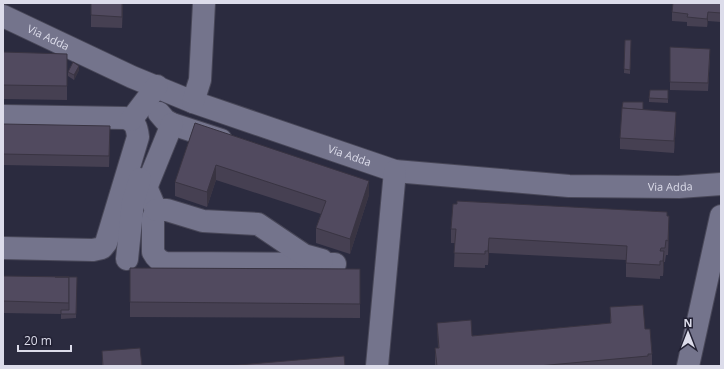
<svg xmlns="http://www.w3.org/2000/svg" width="724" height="369" viewBox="0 0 724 369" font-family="'Open Sans',sans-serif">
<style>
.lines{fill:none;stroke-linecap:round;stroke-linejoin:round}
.minor-casing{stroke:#484758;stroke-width:24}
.minor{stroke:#74748c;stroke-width:22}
.wall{fill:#464052}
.shaded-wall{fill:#393442}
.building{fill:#514a5f;stroke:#393442}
.labels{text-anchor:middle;stroke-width:3;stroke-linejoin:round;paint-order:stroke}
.street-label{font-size:11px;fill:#dcdcea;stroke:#222134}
</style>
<rect width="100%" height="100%" fill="#2b2b3f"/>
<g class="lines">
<g class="minor-casing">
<g id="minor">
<path id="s1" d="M3 16 132 77 193 102 395 171 569 186 679 187 721 184"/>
<polyline points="193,102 200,80 204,3"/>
<polyline points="159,113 165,120 172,124 221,140"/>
<path d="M3 116 125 118C135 121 137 127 138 137L106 243 102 248 93 250 3 248"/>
<polyline points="131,120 157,86"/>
<path d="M172 124 148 183 147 189 156 210 153 218V252C156 258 159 261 166 263L335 264"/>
<polyline points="156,210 167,210 203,221 258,224 304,255 322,260"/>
<polyline points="127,259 133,202 140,179"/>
<polyline points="377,366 395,171"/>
<polyline points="688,366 721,216"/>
</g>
</g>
<use href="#minor" class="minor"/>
</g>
<g class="wall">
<polygon points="91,3 123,3 122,28 91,27"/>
<polygon points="721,3 721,22 708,21 707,27 687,26 687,22 672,21 672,12"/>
<polygon points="625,40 631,40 630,74 624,73"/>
<polygon points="670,47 710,58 708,91 670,90"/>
<polygon points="3,52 67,68 67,100 3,99"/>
<polygon points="79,70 74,80 68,76 68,72"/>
<polygon points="668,90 668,103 649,102 649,98"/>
<polygon points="643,110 676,124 674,153 620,149 620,138"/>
<polygon points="195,123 369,195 350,254 316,243 316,228 321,214 216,180 207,207 175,196 175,182"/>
<polygon points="3,124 110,138 109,167 3,165"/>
<polygon points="667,216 669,230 668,255 666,255 665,262 664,262 663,276 660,276 660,279 626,277 626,260 489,253 488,265 485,265 485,268 454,267 455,243 451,243 451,229"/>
<polygon points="130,268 360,269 360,318 130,317"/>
<polygon points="3,276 55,277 77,277 76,318 61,319 61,314 3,313"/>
<polygon points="610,307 645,329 652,354 652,366 435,366 435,348 438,348 437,323 472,336 610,323"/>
<polygon points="102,351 142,366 102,366"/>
</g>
<g class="shaded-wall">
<polygon points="122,3 123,3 122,28"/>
<polygon points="708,12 708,21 707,27 707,19"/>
<polygon points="79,66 79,70 74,80 74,75"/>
<polygon points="676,112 676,124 674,153 674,141"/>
<polygon points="110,126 110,138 109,167 109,156"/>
<polygon points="216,165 216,180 207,207 207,192"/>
<polygon points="369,181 369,195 350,254 350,239"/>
<polygon points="669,216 669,230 668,255 668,241"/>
<polygon points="489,238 489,253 488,265 488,251"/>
<polygon points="664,251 664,265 663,276 663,261"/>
</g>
<g class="building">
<polygon points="91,3 122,3 122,17 91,15"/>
<polygon points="673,3 721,3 721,13 708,12 707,19 687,17 688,14 672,12"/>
<polygon points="625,40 631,40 630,70 624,69"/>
<polygon points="670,47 710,49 708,83 670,82"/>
<polygon points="3,52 67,54 67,86 3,85"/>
<polygon points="73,62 79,66 74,75 68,72"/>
<polygon points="650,90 668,90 668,99 649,98"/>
<polygon points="623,102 643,102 643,110 622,108"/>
<polygon points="622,108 676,112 674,141 620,138"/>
<polygon points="195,123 369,181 350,239 316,228 326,201 216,165 207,192 175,182"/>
<polygon points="3,124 110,126 109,156 3,154"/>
<polygon points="457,201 667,212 667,216 669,216 668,241 666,240 665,248 661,248 660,251 664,251 663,261 660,261 660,265 626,263 627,246 489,238 488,251 485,251 485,254 454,253 456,229 451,229 453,204 457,204"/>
<polygon points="130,268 360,269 360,304 130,302"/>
<polygon points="3,276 69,277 69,303 3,301"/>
<polygon points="55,277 77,277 76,314 61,314 61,310 69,310 69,277"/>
<polygon points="643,305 645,329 650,329 652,354 648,354 648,356 538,366 437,366 435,348 439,348 437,323 471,320 472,336 611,323 610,307"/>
<polygon points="140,348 142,366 103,366 102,351"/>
<polygon points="344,356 345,366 227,366"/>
</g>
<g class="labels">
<g class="street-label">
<text dy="4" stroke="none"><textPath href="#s1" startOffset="50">Via Adda</textPath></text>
<text dy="4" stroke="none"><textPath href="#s1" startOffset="374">Via Adda</textPath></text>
<text dy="4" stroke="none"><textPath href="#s1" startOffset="698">Via Adda</textPath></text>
</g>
</g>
<rect width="724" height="369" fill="none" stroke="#dcdcea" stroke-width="8"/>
<g transform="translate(688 333)" stroke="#222134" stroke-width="3" paint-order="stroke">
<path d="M0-3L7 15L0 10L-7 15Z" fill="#dcdcea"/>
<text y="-6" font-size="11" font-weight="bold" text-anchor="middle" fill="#dcdcea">N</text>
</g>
<path d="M18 345v6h53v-6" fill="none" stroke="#dcdcea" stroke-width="2"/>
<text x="24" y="345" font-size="12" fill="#dcdcea" stroke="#222134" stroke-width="3" paint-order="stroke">20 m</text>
</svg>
